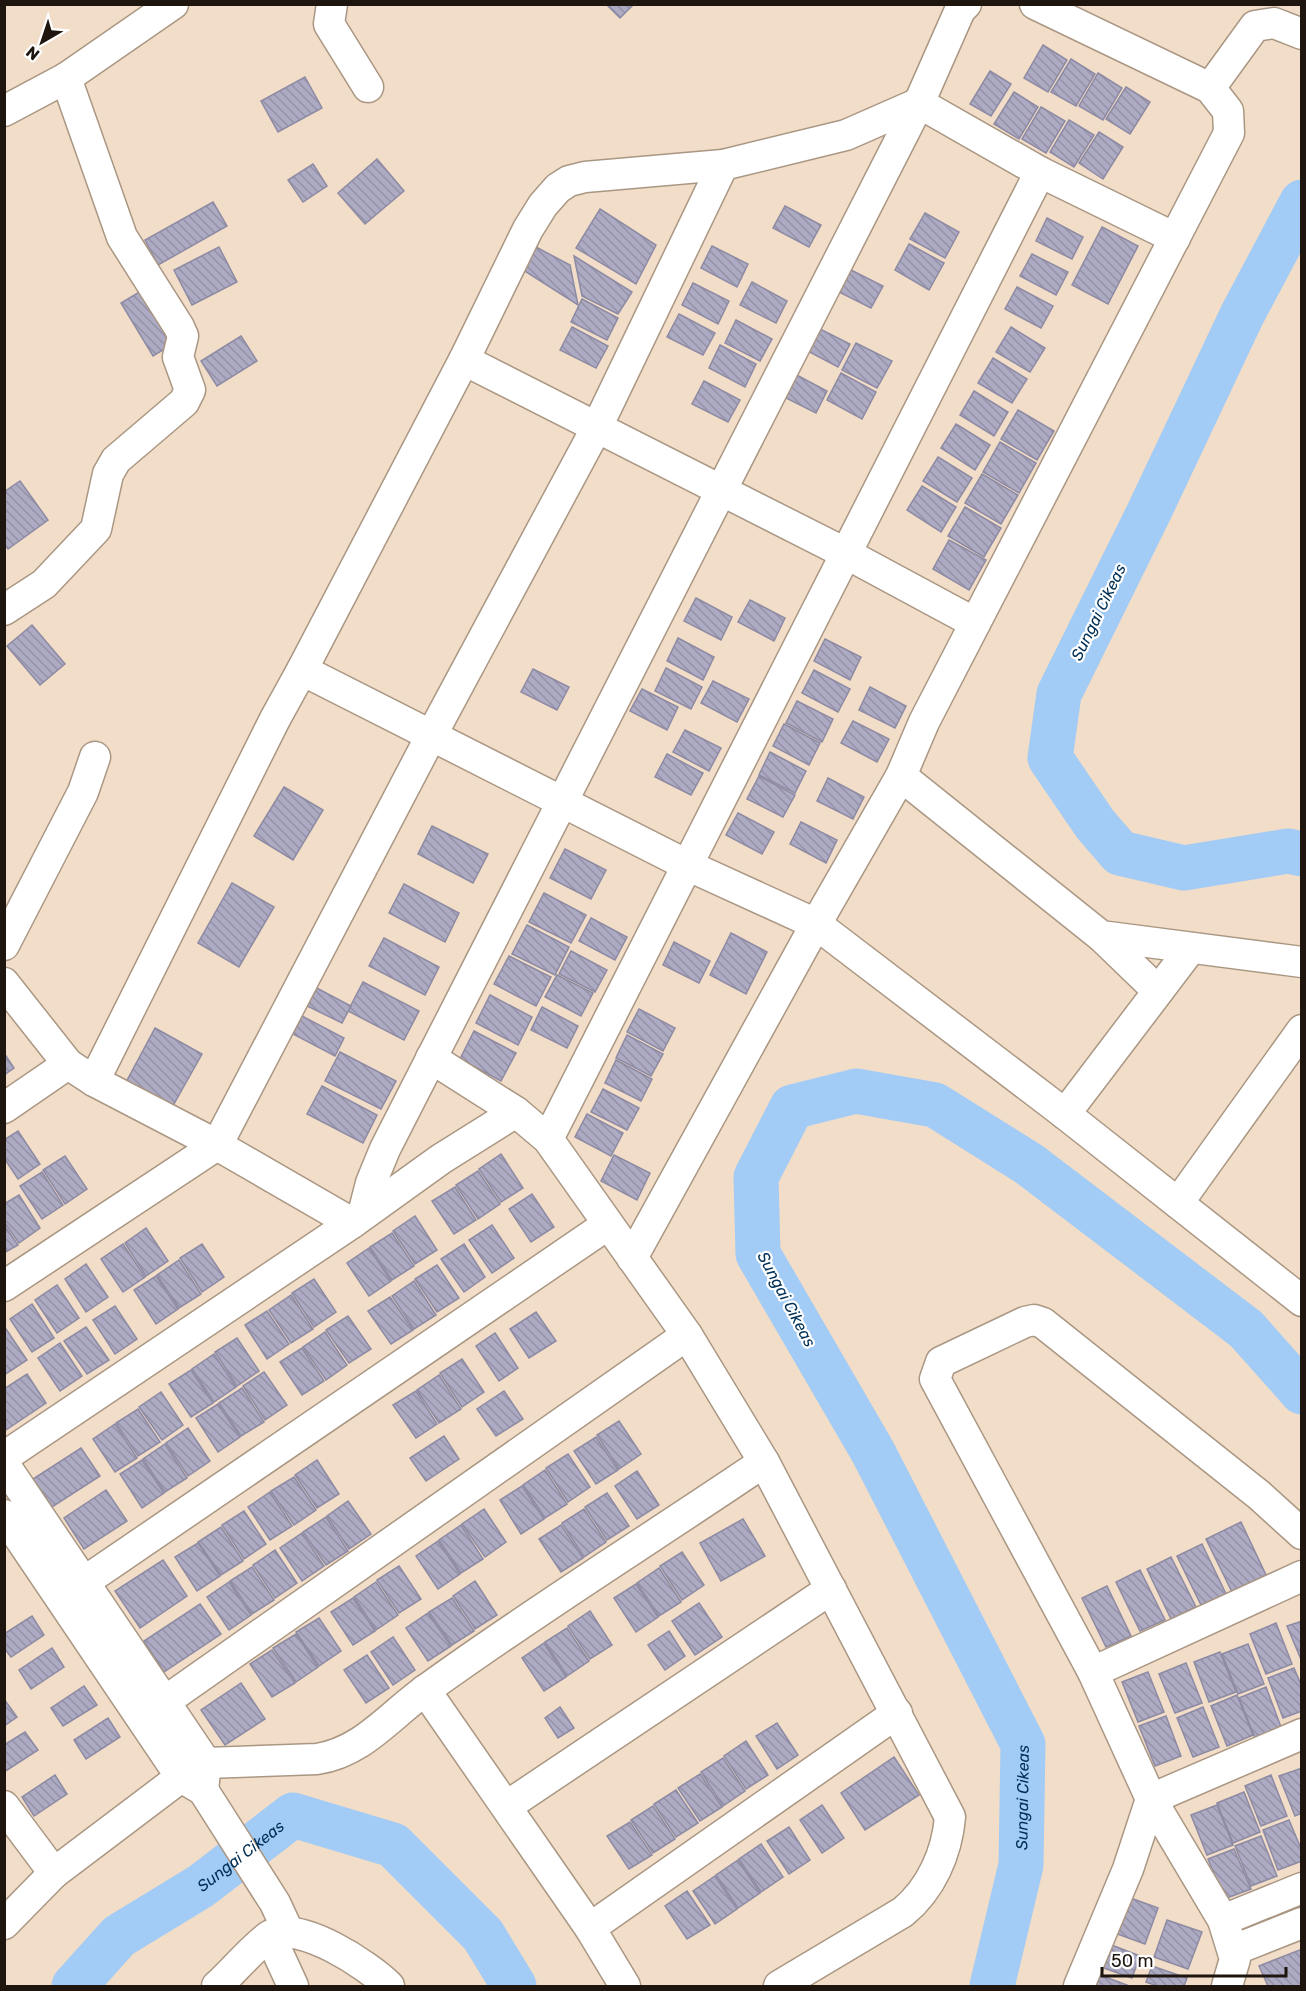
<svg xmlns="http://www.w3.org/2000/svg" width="1306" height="1991" viewBox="0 0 1306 1991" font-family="Rubik,sans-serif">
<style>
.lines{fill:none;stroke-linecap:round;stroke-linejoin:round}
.river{stroke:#a2cbf5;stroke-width:45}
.building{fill:url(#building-back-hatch);stroke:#8d8aa3;stroke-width:1.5}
.street-casing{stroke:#aa9783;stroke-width:33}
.street{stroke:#fff;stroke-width:30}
.labels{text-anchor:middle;stroke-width:4.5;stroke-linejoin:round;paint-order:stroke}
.water-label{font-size:16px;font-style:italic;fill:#003055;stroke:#fff}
</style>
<defs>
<pattern id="building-back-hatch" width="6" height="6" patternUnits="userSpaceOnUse" patternTransform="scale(1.5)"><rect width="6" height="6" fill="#adaac4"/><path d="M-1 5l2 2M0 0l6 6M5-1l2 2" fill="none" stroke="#9491a7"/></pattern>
</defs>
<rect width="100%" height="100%" fill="#f2ddc8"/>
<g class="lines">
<g class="river">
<polyline points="1302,202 1242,315 1148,514 1059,694 1050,758 1095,824 1120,853 1184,868 1288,851 1302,854"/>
<path id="s1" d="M74 1986 119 1936 201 1886 293 1815 393 1845 483 1935 514 1986"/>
<path id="s2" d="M992 1986 1021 1865 1023 1744 873 1452 758 1254 756 1177 792 1107 856 1091 935 1105 1029 1164 1246 1329 1302 1392"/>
</g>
</g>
<g class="building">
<polygon points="606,4 634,4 620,18"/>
<polygon points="1043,45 1067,60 1048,92 1024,78"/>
<polygon points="1071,59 1095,74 1076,106 1051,92"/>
<polygon points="990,71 1011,84 991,116 970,104"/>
<polygon points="1098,73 1122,88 1103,120 1079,106"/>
<polygon points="305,77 322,108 278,132 261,101"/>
<polygon points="1126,87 1150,102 1130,134 1106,119"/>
<polygon points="1014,92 1038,107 1019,139 994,124"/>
<polygon points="1041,107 1065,121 1046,153 1022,139"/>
<polygon points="1069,120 1094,135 1074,167 1050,152"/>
<polygon points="1099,132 1123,147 1103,179 1079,163"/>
<polygon points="377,159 404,191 365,224 338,193"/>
<polygon points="313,164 327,186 303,202 288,180"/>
<polygon points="213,202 227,226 158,265 145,240"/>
<polygon points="785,206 821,225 809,247 773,228"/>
<polygon points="600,209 656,245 636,284 576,248"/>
<polygon points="925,213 959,232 945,258 910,239"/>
<polygon points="1047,218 1083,237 1072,259 1036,241"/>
<polygon points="1102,227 1138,246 1108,304 1072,285"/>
<polygon points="909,244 944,263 929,290 895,270"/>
<polygon points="534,246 570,265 578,305 520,268"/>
<polygon points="712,246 748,264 737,287 701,268"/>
<polygon points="219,247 237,282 192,305 174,270"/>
<polygon points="1032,254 1068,272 1056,295 1020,276"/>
<polygon points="574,256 632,292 618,314 582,296"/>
<polygon points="847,268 883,286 871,308 835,290"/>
<polygon points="752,282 787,301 776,323 740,305"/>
<polygon points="693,283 729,301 718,324 682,305"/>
<polygon points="1017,287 1053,306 1041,328 1005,309"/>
<polygon points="146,288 178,341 153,356 121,303"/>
<polygon points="582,299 618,318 607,340 571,322"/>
<polygon points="679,314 715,333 703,355 667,337"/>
<polygon points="736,320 772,339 760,361 725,343"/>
<polygon points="814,326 850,344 838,367 802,348"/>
<polygon points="572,327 608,346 596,368 560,350"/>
<polygon points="1011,327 1045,348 1030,372 996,352"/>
<polygon points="241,336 257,361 217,386 201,361"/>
<polygon points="856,343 892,361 877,388 842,370"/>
<polygon points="720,345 756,364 745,387 709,368"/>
<polygon points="993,358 1027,379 1012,403 978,383"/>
<polygon points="791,372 827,391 816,413 780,395"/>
<polygon points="841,373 876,392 862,419 827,400"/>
<polygon points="704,381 740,400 728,422 692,404"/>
<polygon points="974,391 1008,412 994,436 960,415"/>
<polygon points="1018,410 1054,431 1037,460 1001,439"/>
<polygon points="956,424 990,445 975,470 941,448"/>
<polygon points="1000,442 1036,463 1019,493 983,472"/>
<polygon points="938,457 972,478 957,502 923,481"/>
<polygon points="982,474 1018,495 1001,524 965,503"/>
<polygon points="20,481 48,520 8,549 4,544 4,492"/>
<polygon points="922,486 956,507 941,532 907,510"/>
<polygon points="965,507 1001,528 984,557 948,536"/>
<polygon points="949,540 986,560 969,590 933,569"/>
<polygon points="696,598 732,617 721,640 684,621"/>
<polygon points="750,600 785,618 774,641 738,622"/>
<polygon points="32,625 65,664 40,685 7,646"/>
<polygon points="678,638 714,657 703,680 667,661"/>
<polygon points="825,639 861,657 850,680 814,661"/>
<polygon points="666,668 702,687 691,709 655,691"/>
<polygon points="533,669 569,687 557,710 521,692"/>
<polygon points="814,670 850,689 838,712 802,693"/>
<polygon points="713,681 749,699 737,722 701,703"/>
<polygon points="870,687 906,706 895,728 859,710"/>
<polygon points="642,689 678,707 667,730 630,711"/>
<polygon points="797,701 833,719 822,742 786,723"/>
<polygon points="853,721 889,739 877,762 841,743"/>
<polygon points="784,724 820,743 809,765 773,746"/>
<polygon points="685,730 721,748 709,771 673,752"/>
<polygon points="770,752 806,771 795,793 759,775"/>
<polygon points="667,754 703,773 691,795 655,777"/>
<polygon points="759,776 795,795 783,817 747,799"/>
<polygon points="828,778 864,797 853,819 817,801"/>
<polygon points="284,787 323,810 293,860 254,836"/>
<polygon points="738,813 774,832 762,854 726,835"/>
<polygon points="801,822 837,840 826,863 790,844"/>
<polygon points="432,826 488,854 473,883 418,854"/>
<polygon points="565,849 606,870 591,899 550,878"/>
<polygon points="232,883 274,907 239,967 198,943"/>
<polygon points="404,884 459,913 445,942 389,913"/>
<polygon points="544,893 586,915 571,943 529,922"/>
<polygon points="591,918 627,937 615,960 579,941"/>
<polygon points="527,925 569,947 555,975 512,954"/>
<polygon points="731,933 767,952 746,994 710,975"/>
<polygon points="384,938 439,967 425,995 369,966"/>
<polygon points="674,942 710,961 699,983 663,965"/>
<polygon points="571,951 607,970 595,992 559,974"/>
<polygon points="509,956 551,977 536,1006 494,984"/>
<polygon points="557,975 593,993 581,1016 545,997"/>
<polygon points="363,982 419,1011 404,1040 348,1011"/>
<polygon points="309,984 351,1006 342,1023 299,1002"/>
<polygon points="490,995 532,1017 518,1045 476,1023"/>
<polygon points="542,1007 578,1026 567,1048 531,1030"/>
<polygon points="639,1009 675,1028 663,1051 627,1032"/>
<polygon points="302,1016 344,1038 335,1056 293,1034"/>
<polygon points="155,1028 202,1054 170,1111 124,1086"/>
<polygon points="474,1031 516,1053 501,1081 460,1059"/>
<polygon points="627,1035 663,1054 651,1076 616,1058"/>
<polygon points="340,1052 396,1081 381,1109 325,1081"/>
<polygon points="4,1053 14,1068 4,1075"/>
<polygon points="616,1060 652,1079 641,1101 605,1083"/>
<polygon points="322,1086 377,1115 363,1143 307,1114"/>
<polygon points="603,1089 639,1108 627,1130 591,1112"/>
<polygon points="587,1114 623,1133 611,1156 575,1137"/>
<polygon points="18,1131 40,1164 18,1179 4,1158 4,1140"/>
<polygon points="501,1154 523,1188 501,1202 479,1169"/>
<polygon points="614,1155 650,1173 637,1200 601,1181"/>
<polygon points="65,1156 87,1189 65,1204 43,1170"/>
<polygon points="478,1171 500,1204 478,1219 456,1185"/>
<polygon points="42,1172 63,1205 42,1219 20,1186"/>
<polygon points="455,1187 476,1220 454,1234 432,1201"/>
<polygon points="532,1194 554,1227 531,1242 509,1209"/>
<polygon points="19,1195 40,1228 19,1243 4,1222 4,1204"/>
<polygon points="415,1216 437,1250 415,1264 393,1231"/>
<polygon points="4,1225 18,1245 4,1253"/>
<polygon points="492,1225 514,1258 492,1273 469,1240"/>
<polygon points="146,1228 168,1261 146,1276 125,1243"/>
<polygon points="392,1233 414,1266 392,1280 370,1247"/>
<polygon points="123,1244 145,1277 123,1292 101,1259"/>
<polygon points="202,1244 224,1277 202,1292 180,1258"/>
<polygon points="464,1244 485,1277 464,1292 441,1259"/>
<polygon points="369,1248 391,1281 369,1296 347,1263"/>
<polygon points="179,1260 201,1294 179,1308 157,1275"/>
<polygon points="86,1264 108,1297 86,1312 65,1279"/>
<polygon points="437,1265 459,1298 437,1312 415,1279"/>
<polygon points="156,1276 178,1309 156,1324 134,1290"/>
<polygon points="314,1279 336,1312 314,1327 292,1293"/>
<polygon points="414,1281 436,1315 414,1329 392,1296"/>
<polygon points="57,1285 79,1318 57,1333 35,1300"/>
<polygon points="291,1295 313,1329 291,1343 269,1310"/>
<polygon points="390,1297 413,1330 391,1344 368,1311"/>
<polygon points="32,1304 54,1338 32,1352 10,1319"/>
<polygon points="115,1306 137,1339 115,1354 93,1320"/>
<polygon points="267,1311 289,1344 267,1359 245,1325"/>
<polygon points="536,1312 556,1341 529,1358 510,1329"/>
<polygon points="348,1316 371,1349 349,1363 326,1330"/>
<polygon points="4,1326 27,1360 4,1375"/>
<polygon points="86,1327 109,1360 87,1374 64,1341"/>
<polygon points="325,1332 347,1365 326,1380 303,1347"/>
<polygon points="495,1333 518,1368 499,1381 476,1346"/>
<polygon points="237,1338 259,1371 237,1386 215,1352"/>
<polygon points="60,1343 82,1376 60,1391 38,1358"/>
<polygon points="302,1348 324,1381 302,1395 280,1362"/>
<polygon points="214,1354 236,1387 214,1402 192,1369"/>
<polygon points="462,1359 484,1392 462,1407 440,1373"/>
<polygon points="191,1370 213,1403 191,1417 169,1384"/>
<polygon points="264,1372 287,1405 265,1420 243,1386"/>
<polygon points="27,1374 46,1403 6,1430 4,1389"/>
<polygon points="439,1375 461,1409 439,1423 417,1390"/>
<polygon points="242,1388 264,1422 241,1436 219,1403"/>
<polygon points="416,1391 437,1424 416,1438 393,1405"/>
<polygon points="504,1391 523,1419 496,1436 477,1409"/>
<polygon points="161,1392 183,1425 162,1440 139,1407"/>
<polygon points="218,1404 240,1437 218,1452 196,1418"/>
<polygon points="138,1409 160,1442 138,1456 116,1423"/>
<polygon points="619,1421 641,1454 619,1469 597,1435"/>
<polygon points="115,1424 137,1458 115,1472 93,1439"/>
<polygon points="188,1428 210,1461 188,1476 166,1443"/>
<polygon points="444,1436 459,1459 426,1481 410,1458"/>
<polygon points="596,1437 618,1470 596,1484 574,1451"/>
<polygon points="165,1444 187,1478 165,1492 143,1459"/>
<polygon points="81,1448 100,1476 52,1507 33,1479"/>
<polygon points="568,1454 590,1487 568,1502 546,1468"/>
<polygon points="142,1460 164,1493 142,1508 120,1474"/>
<polygon points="317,1460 339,1494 317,1508 295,1475"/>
<polygon points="545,1470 567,1504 545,1518 523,1485"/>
<polygon points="637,1471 659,1505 637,1519 615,1486"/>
<polygon points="294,1477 316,1510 294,1525 271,1491"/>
<polygon points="522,1486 544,1519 521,1534 500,1500"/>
<polygon points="106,1490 127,1521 84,1549 64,1518"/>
<polygon points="270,1492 292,1526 270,1540 248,1507"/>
<polygon points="607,1493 629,1526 607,1540 585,1507"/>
<polygon points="348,1501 371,1534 349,1549 327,1516"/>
<polygon points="484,1509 506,1542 485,1557 462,1524"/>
<polygon points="584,1509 606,1542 584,1557 562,1523"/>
<polygon points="244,1511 266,1544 244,1559 222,1525"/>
<polygon points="326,1517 348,1551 326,1565 303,1532"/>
<polygon points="743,1519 765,1556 721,1581 700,1543"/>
<polygon points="1241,1522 1266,1575 1232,1592 1206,1539"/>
<polygon points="461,1525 483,1559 461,1573 439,1540"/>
<polygon points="561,1525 583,1558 561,1572 539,1539"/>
<polygon points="221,1527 243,1561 221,1575 198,1542"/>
<polygon points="302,1533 324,1566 302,1581 280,1548"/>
<polygon points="438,1541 460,1574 438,1589 416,1556"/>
<polygon points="198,1543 220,1576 197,1591 175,1557"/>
<polygon points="1202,1544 1226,1594 1201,1605 1177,1556"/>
<polygon points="275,1550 297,1583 275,1598 253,1565"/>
<polygon points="682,1552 704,1585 682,1600 660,1566"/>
<polygon points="1171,1557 1196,1607 1171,1619 1147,1569"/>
<polygon points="163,1560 187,1596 140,1628 115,1591"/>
<polygon points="399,1566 421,1599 399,1613 377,1580"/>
<polygon points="252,1567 274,1600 252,1614 230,1581"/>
<polygon points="659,1568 681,1602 659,1616 637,1583"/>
<polygon points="1140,1570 1165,1620 1140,1631 1116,1582"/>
<polygon points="475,1581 497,1615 475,1629 453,1596"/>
<polygon points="229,1582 251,1615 229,1630 207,1597"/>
<polygon points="376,1582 398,1615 376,1630 354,1597"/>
<polygon points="636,1584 658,1617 636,1632 614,1598"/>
<polygon points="1107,1586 1131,1636 1106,1647 1082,1598"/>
<polygon points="353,1598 375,1631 353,1645 331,1612"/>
<polygon points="452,1598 474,1631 452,1645 429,1612"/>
<polygon points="699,1603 722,1637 695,1655 672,1621"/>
<polygon points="200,1604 221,1634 164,1672 144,1641"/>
<polygon points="590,1611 612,1645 590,1659 568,1626"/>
<polygon points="428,1613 451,1646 428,1661 406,1628"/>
<polygon points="32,1616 44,1635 11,1657 4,1648 4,1634"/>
<polygon points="319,1618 341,1651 319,1666 296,1632"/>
<polygon points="1302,1621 1302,1662 1287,1626"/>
<polygon points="1276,1623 1292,1664 1266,1674 1250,1634"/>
<polygon points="567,1628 589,1661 567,1676 545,1642"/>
<polygon points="669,1631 685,1656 665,1670 648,1645"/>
<polygon points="296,1634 318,1667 296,1682 273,1648"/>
<polygon points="393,1637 415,1670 393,1685 371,1652"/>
<polygon points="544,1643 566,1677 544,1691 522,1658"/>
<polygon points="1248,1644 1264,1684 1238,1694 1222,1654"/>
<polygon points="52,1648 64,1667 31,1689 19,1670"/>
<polygon points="272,1650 295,1683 272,1697 250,1664"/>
<polygon points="1220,1652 1236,1692 1209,1702 1194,1662"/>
<polygon points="367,1655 389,1688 366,1703 344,1670"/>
<polygon points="1186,1663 1202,1703 1175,1713 1159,1674"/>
<polygon points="1294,1668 1302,1687 1302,1711 1283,1718 1268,1678"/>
<polygon points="1148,1672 1164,1712 1138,1722 1122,1682"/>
<polygon points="241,1683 265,1719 225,1745 201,1710"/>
<polygon points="84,1686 97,1705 63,1726 51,1708"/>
<polygon points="1266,1687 1281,1727 1255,1738 1239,1698"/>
<polygon points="1237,1695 1253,1735 1227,1746 1211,1706"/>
<polygon points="4,1699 17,1717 4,1726"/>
<polygon points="560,1707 574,1728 558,1738 545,1718"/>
<polygon points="1203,1707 1219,1747 1193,1757 1177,1718"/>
<polygon points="1166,1716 1181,1756 1155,1766 1139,1726"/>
<polygon points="108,1718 120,1737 86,1759 74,1740"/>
<polygon points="777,1723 798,1755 777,1769 756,1736"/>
<polygon points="25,1732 38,1750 4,1772 4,1745"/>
<polygon points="746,1741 768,1775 746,1789 724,1756"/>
<polygon points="894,1757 919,1795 865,1830 841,1793"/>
<polygon points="723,1758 745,1791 723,1806 701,1772"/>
<polygon points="1302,1768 1302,1813 1295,1816 1279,1776"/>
<polygon points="700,1774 722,1807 700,1821 678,1788"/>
<polygon points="55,1775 67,1794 34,1816 22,1797"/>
<polygon points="1271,1775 1287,1816 1261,1826 1245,1786"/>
<polygon points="676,1790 698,1823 676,1837 654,1804"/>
<polygon points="1244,1792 1260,1832 1233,1843 1217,1803"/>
<polygon points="822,1805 844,1838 822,1853 800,1820"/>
<polygon points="1217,1805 1233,1845 1207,1855 1191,1815"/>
<polygon points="653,1806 675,1839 653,1853 631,1820"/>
<polygon points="1289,1820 1302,1851 1302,1861 1278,1870 1263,1830"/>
<polygon points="630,1822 652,1855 629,1869 607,1836"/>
<polygon points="789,1827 810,1860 789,1874 767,1841"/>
<polygon points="1261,1836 1277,1876 1251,1886 1235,1846"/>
<polygon points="761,1844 783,1877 761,1892 739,1859"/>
<polygon points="1234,1849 1251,1889 1224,1899 1208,1859"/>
<polygon points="738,1860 760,1893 738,1908 716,1875"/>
<polygon points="715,1876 737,1909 715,1924 693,1891"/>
<polygon points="687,1891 710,1925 687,1939 665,1906"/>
<polygon points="1125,1896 1158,1908 1145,1944 1112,1932"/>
<polygon points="1167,1920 1202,1932 1188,1969 1154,1957"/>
<polygon points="1109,1944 1140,1956 1132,1978 1101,1967"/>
<polygon points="1302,1949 1302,1986 1268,1986 1259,1966"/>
<polygon points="1152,1966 1187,1978 1184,1986 1157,1986 1146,1982"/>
<polygon points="1092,1972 1127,1985 1126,1986 1087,1986"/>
</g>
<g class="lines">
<g class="street-casing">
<g id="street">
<polyline points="332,4 329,24 368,87"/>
<polyline points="1210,88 1255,26 1274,23 1302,34"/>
<polyline points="4,111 66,78 173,4"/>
<polyline points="723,165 585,177 569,181 558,188 543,205 528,229 464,360 847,554 975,623"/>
<polyline points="4,610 44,584 96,529 108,474 116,460 184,402 190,390 178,357 183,336 179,327 122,237 66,78"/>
<polyline points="302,670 464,360"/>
<polyline points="901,776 1101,936 1302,962"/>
<polyline points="1101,936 1158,991"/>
<polyline points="4,945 83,792 95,757"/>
<polyline points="4,983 68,1064"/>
<path d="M431 1058 516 1112 548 1139 687 1335 764 1462 950 1817C947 1853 931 1889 903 1912L779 1986"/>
<polyline points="94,1081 275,719 302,670 689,866 816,924 1065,1114 1302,1301"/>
<polyline points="4,1108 68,1064 94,1081 217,1145 352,1223"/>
<polyline points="1065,1114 1191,948"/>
<polyline points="548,1139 1040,172"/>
<polyline points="1178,1203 1302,1030"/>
<polyline points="363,1214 371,1183 385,1149 919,103 960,10 966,4"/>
<polyline points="632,1258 816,924 901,776 924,722 1229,133 1228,111 1210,88 1035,4"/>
<polyline points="4,1286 217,1145 431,736 597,427 723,165 846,135 919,103 1040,172 1175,238"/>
<polyline points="4,1457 352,1223 441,1159 516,1112"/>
<polyline points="4,1464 206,1763 203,1790 181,1777 4,1515"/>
<polyline points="84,1582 607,1225"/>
<polyline points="1093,1672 1302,1576"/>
<polyline points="425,1690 590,1928 625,1986"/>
<polyline points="164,1702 687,1335"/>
<polyline points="203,1790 275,1903 288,1931"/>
<polyline points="4,1806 54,1873"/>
<polyline points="507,1806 831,1589"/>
<polyline points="1223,1920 1302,1888"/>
<path d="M4 1924 54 1873 181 1777 206 1763 317 1759C363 1752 390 1715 427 1689 536 1610 652 1538 764 1462"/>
<polyline points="590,1928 897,1713"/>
<polyline points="270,1936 293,1986"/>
<polyline points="1234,1950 1302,1923"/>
<path d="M217 1986C230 1975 258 1942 271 1935 301 1921 368 1965 389 1986"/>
<polyline points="1079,1986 1128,1869 1151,1799 1302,1734"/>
<polyline points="1227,1986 1235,1959 1223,1920 1151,1799 1093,1672 935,1379 941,1362 1025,1322 1034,1320 1043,1323 1259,1495 1302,1534"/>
</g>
</g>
<use href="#street" class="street"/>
</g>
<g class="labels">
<g class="water-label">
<text transform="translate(1098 612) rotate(-64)" y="6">Sungai Cikeas</text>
<text transform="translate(787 1299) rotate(62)" y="6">Sungai Cikeas</text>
<text dy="6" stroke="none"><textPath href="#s2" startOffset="192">Sungai Cikeas</textPath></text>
<text dy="6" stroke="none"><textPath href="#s1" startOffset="213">Sungai Cikeas</textPath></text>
</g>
</g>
<rect width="1306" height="1991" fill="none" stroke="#1d150e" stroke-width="12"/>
<g transform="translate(42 42) rotate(219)" stroke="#ffffff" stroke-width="4.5" paint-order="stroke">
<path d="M0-4.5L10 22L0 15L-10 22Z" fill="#1d150e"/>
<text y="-9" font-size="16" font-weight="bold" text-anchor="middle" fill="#1d150e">N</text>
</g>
<path d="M1102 1967v9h184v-9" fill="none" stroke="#1d150e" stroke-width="3"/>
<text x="1111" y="1967" font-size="18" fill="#1d150e" stroke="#ffffff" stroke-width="4.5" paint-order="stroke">50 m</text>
</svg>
